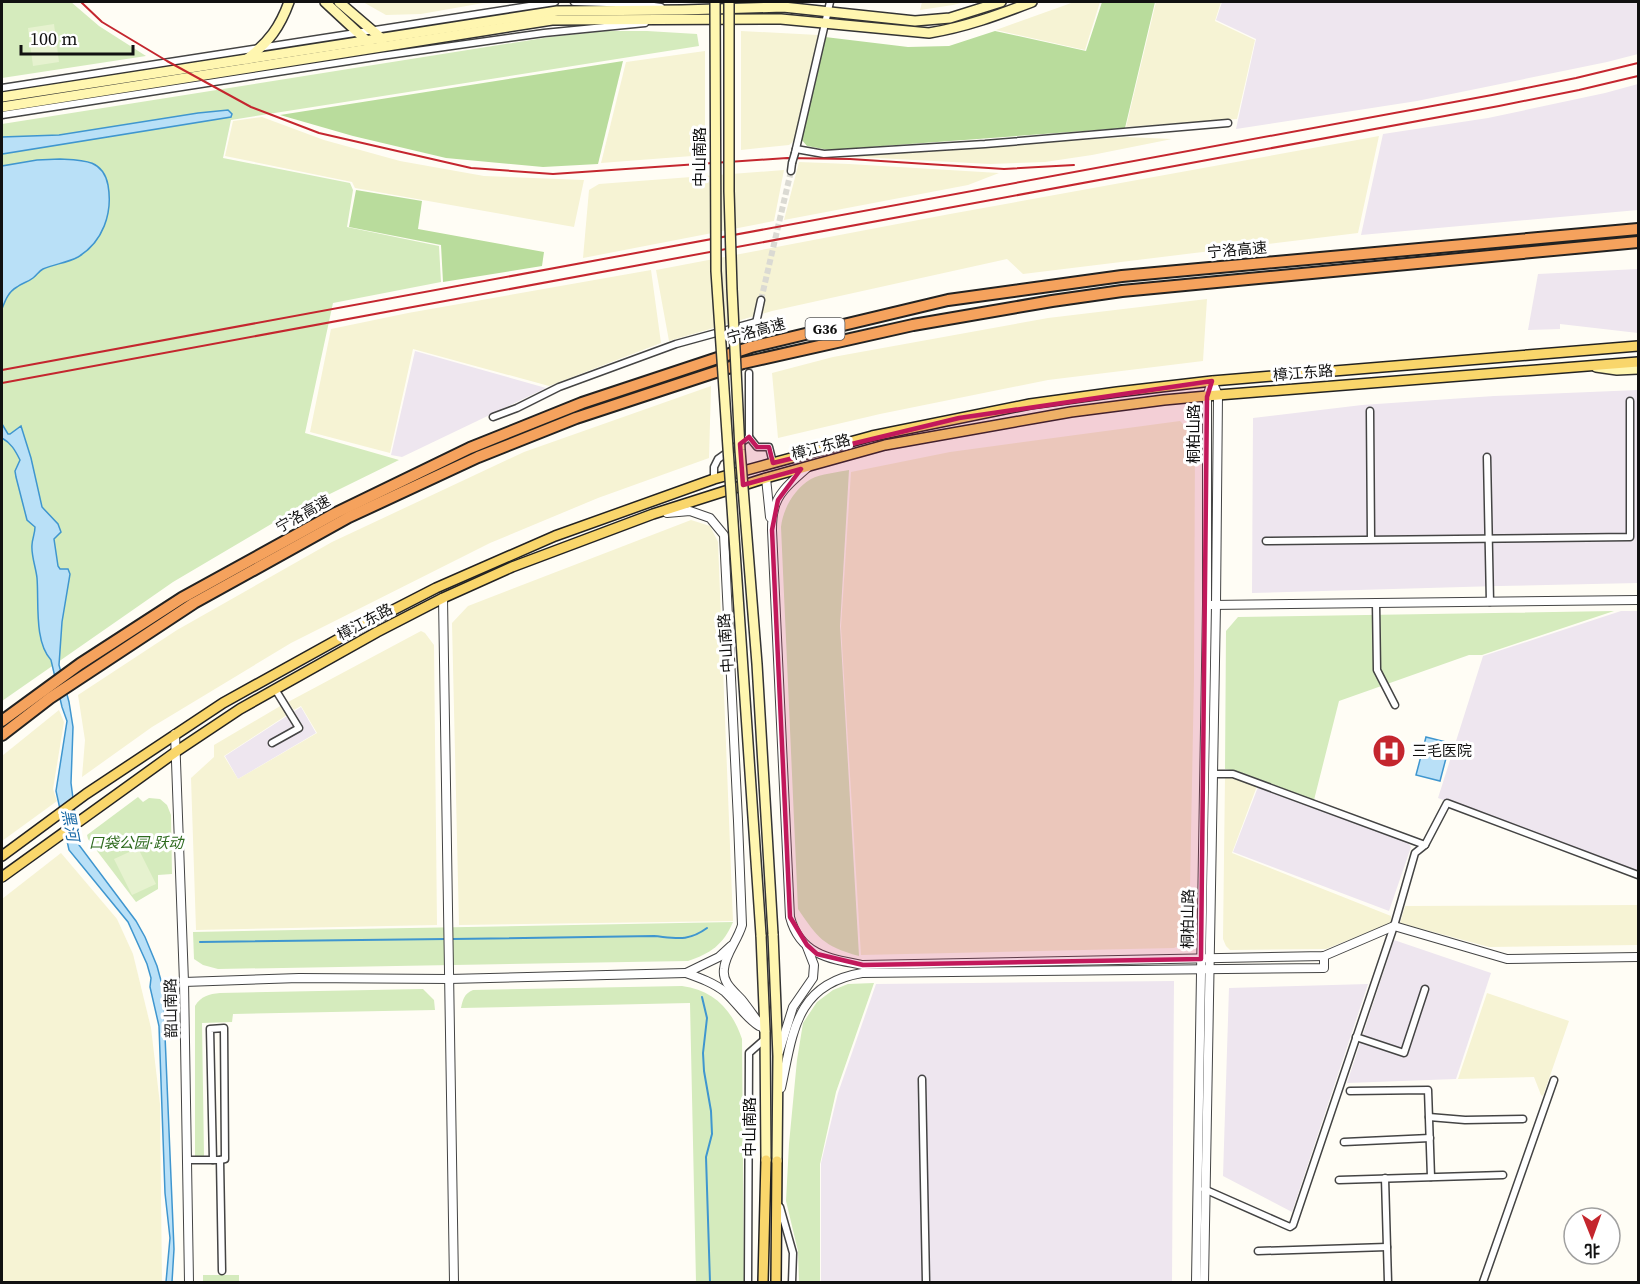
<svg xmlns="http://www.w3.org/2000/svg" width="1640" height="1284" viewBox="0 0 1640 1284" font-family="'Source Serif 4','Noto Sans SC',serif">
<style>
.industrial{fill:#eee6ef}
.farmland{fill:#f6f3d4}
.green{fill:#d5ebbd}
.forest{fill:#b9dc9c}
.pitch{fill:#e6f2cf}
.water{fill:#b9e0f7;stroke:#3f96cf;stroke-width:1.5}
.lines{fill:none;stroke-linecap:round;stroke-linejoin:round}
.stream{stroke:#3f96cf;stroke-width:2}
.minor-tunnel{stroke:#dbdad3;stroke-width:6;stroke-dasharray:6 3;stroke-linecap:butt}
.minor-casing{stroke:#444;stroke-width:9}
.tertiary-casing{stroke:#444;stroke-width:10}
.secondary-casing{stroke:#333;stroke-width:12}
.primary-casing{stroke:#222;stroke-width:12}
.motorway-casing{stroke:#222;stroke-width:14}
.minor{stroke:#fff;stroke-width:6}
.tertiary{stroke:#fff;stroke-width:8}
.secondary{stroke:#fff6b0;stroke-width:9}
.primary{stroke:#f9d66b;stroke-width:9}
.motorway{stroke:#f5a25d;stroke-width:10}
.rail{stroke:#c4262e;stroke-width:2}
.minor-bridge-casing{stroke:#444;stroke-width:9;stroke-linecap:butt}
.secondary-bridge-casing{stroke:#333;stroke-width:12;stroke-linecap:butt}
.minor-bridge{stroke:#fff;stroke-width:6}
.secondary-bridge{stroke:#fff6b0;stroke-width:9}
.marked{fill:#c2185b;fill-opacity:0.2;stroke:#c2185b;stroke-width:4.5;stroke-linejoin:round}
.labels{text-anchor:middle;stroke-width:6;stroke-linejoin:round;paint-order:stroke}
.shield{fill:#fff;stroke:#585858;stroke-width:1.5}
.shield-label{font-size:14px;font-weight:bold;fill:#111}
.street-label{font-size:15px;fill:#111;stroke:#fff}
.poi-label{font-size:15px;fill:#111;stroke:#fff;text-anchor:start}
.park-label{font-size:15px;font-style:italic;fill:#2f6b1f;stroke:#fff}
.water-label{font-size:16px;font-style:italic;fill:#1768a6;stroke:#fff}
</style>
<rect width="100%" height="100%" fill="#fffdf5"/>
<g class="industrial">
<polygon points="1222,2 1638,2 1638,54 1607,62 1417,101 1236,129 1256,39 1216,20"/>
<polygon points="1638,84 1638,210 1361,235 1383,134 1488,118 1605,93"/>
<polygon points="1638,269 1638,333 1560,324 1560,329 1528,330 1538,274"/>
<polygon points="415,351 546,388 402,457 391,455"/>
<polygon points="1638,390 1638,583 1498,586 1252,593 1253,418 1362,405 1494,396"/>
<polygon points="1621,611 1638,611 1638,872 1438,798 1483,656"/>
<polygon points="301,707 316,733 238,779 225,756"/>
<polygon points="1258,787 1407,841 1411,847 1389,911 1233,852"/>
<polygon points="1394,940 1491,973 1456,1079 1347,1083"/>
<polygon points="1174,981 1172,1282 821,1282 821,1163 838,1093 876,984"/>
<polygon points="1368,984 1292,1212 1223,1176 1229,988"/>
</g>
<g class="farmland">
<polygon points="363,2 489,2 421,14 386,15"/>
<polygon points="922,2 965,2 953,5 920,10"/>
<polygon points="1074,2 1100,2 1085,50 996,30"/>
<polygon points="1156,2 1221,2 1215,21 1255,40 1237,119 1126,127"/>
<polygon points="741,31 818,35 795,140 789,145 741,150"/>
<polygon points="705,51 705,155 601,163 626,62"/>
<polygon points="262,117 324,140 400,161 484,176 584,180 574,227 355,188 352,182 225,156 233,121"/>
<polygon points="1379,136 1358,233 1023,274 1007,259 772,311 669,341 656,270 950,214"/>
<polygon points="1126,137 1172,139 1092,155 1045,162 990,164 840,156"/>
<polygon points="799,162 849,164 999,173 968,185 784,220"/>
<polygon points="784,170 774,221 583,258 589,190 599,184"/>
<polygon points="651,270 661,343 549,386 413,349 390,453 310,432 331,329 408,313"/>
<polygon points="1207,299 1203,361 1048,380 880,414 778,438 772,373 833,357 1048,318"/>
<polygon points="711,386 709,458 598,498 490,543 291,643 152,727 82,777 85,740 78,695 177,630 332,542 524,452"/>
<polygon points="1180,421 1194,436 1195,444 1194,678 1189,940 1174,948 861,955 841,627 851,472 950,452"/>
<polygon points="691,520 710,526 718,542 733,921 459,925 452,623 468,606"/>
<polygon points="421,631 425,633 434,645 437,925 196,930 191,778 214,757 214,745 282,705 287,715 224,756 238,779 317,733 301,706 294,710 288,702"/>
<polygon points="59,710 64,722 53,789 57,801 2,841 2,756"/>
<polygon points="1225,777 1234,777 1257,786 1232,853 1391,916 1391,923 1326,949 1230,950 1226,946 1223,939"/>
<polygon points="61,853 117,919 133,954 151,1028 160,1104 162,1282 2,1282 2,899"/>
<polygon points="1638,905 1638,945 1489,947 1400,923 1405,906"/>
<polygon points="1487,993 1569,1021 1543,1096 1541,1095 1534,1077 1458,1079"/>
</g>
<g class="green">
<polygon points="2,2 71,2 99,26 146,56 2,78"/>
<polygon points="607,31 647,31 697,34 699,46 231,120 223,158 350,183 353,190 347,227 439,246 441,282 333,303 305,433 399,460 283,517 173,582 2,701 2,124 550,37"/>
<path d="M849 470 840 626 859 956C823 946 818 938 798 909L781 527C783 509 794 489 811 479 820 474 839 472 849 470Z"/>
<polygon points="1614,611 1482,655 1469,655 1339,701 1314,800 1240,772 1225,769 1226,631 1238,617"/>
<polygon points="138,797 143,802 149,798 160,799 167,805 171,815 172,874 158,875 158,889 136,902 88,839 87,835"/>
<path d="M733 922C723 945 711 953 688 961L218 969 203 965 194 959 193 932Z"/>
<polygon points="874,983 836,1092 820,1164 820,1282 799,1282 798,1251 786,1201 789,1144 797,1060 803,1023 817,1002 833,990 848,984"/>
<path d="M682 986C713 990 732 1009 742 1039L744 1282H696L690 1003 461 1008C463 999 464 994 473 990Z"/>
<path d="M423 989 434 1000 435 1010 233 1014 232 1022 202 1023 204 1156H195V1006C201 996 209 994 220 993Z"/>
<rect x="203" y="1275" width="36" height="7"/>
</g>
<g class="forest">
<polygon points="1102,2 1155,2 1125,128 829,150 807,146 801,139 825,37 908,47 949,46 995,31 1086,51"/>
<polygon points="623,61 598,164 543,167 446,158 353,136 280,115"/>
<polygon points="356,190 422,201 418,229 544,252 542,266 443,282 441,245 349,227"/>
</g>
<g class="pitch">
<polygon points="54,24 59,62 33,66 28,28"/>
<polygon points="138,848 156,884 132,895 114,859"/>
</g>
<g class="water">
<polygon points="228,110 232,114 231,117 2,154 2,137 59,135 198,113"/>
<path d="M60 159C82 160 103 159 108 185 113 213 103 242 78 257 67 263 54 264 43 269 39 271 37 275 33 278 28 282 22 283 17 287 8 292 5 301 2 309V166L37 160Z"/>
<path d="M2 424 8 434H10L21 426 31 458 42 507 58 524 61 532 54 539 58 566 60 569H68L70 574 62 622 59 665 69 702 73 727 71 783 79 845 136 921 145 937 157 966 163 988 174 1249 172 1282H166L170 1238 165 1193 159 1026 150 987 151 978 147 964 128 922 69 850 56 791 67 721 62 707 51 660C34 642 39 602 37 578 36 568 31 555 32 545 32 539 35 534 35 527L27 520 16 477 15 471 20 460C15 450 11 443 2 438Z"/>
<polygon points="1426,737 1450,743 1440,781 1416,775"/>
</g>
<g class="lines">
<g class="stream">
<path d="M452 939 654 936C676 938 688 942 707 928"/>
<polyline points="200,942 446,939"/>
<polyline points="702,997 707,1018 703,1053 704,1071 711,1111 712,1134 706,1157 710,1282"/>
</g>
<g class="minor-tunnel">
<polyline points="761,300 791,171"/>
<polyline points="749,373 753,337"/>
</g>
<g class="minor-casing">
<g id="minor">
<polyline points="574,2 639,4 661,7"/>
<polyline points="2,88 555,2"/>
<polyline points="2,115 381,56 544,33 645,23"/>
<polyline points="796,149 824,154 985,144 1228,123"/>
<polyline points="795,153 830,2"/>
<polyline points="791,171 792,163"/>
<polyline points="753,337 761,300"/>
<polyline points="1370,411 1371,539"/>
<polyline points="493,417 517,408 559,387 676,344 756,322"/>
<polyline points="749,437 749,373"/>
<polyline points="1487,457 1490,602"/>
<polyline points="714,479 714,467 718,459 749,437 757,447 769,447 773,463"/>
<polyline points="1266,541 1630,537 1630,401"/>
<polyline points="1376,603 1377,670 1395,705"/>
<polyline points="272,743 299,728 275,689"/>
<polyline points="1213,774 1233,774 1425,845"/>
<polyline points="1356,1037 1404,1053 1425,989"/>
<polyline points="922,1079 926,1282"/>
<polyline points="1350,1091 1428,1090 1431,1177"/>
<polyline points="1429,1117 1465,1120 1523,1119"/>
<polyline points="1344,1142 1430,1138"/>
<polyline points="187,1160 220,1160 222,1271"/>
<polyline points="213,1160 210,1029 224,1028 225,1159 220,1160"/>
<polyline points="1385,1178 1388,1282"/>
<polyline points="1339,1180 1503,1175"/>
<polyline points="1204,1189 1290,1227 1293,1225 1394,926 1415,853 1425,845 1447,803 1638,875"/>
<polyline points="780,1207 793,1253 792,1282"/>
<polyline points="1258,1251 1387,1247"/>
<polyline points="748,1282 749,1053 765,1039"/>
<polyline points="1483,1282 1554,1080"/>
</g>
</g>
<g class="tertiary-casing">
<g id="tertiary">
<path d="M808 467C795 479 777 492 774 510 772 517 772 524 772 530L790 917C800 955 830 959 863 965L1324 956 1394 926 1507 959 1638 957"/>
<polyline points="766,478 770,517"/>
<path d="M667 513 690 511 710 518 724 535 738 821 742 925C738 940 725 954 724 969 722 983 734 991 742 1000 750 1010 757 1021 765 1031"/>
<polyline points="443,598 454,1282"/>
<polyline points="1211,605 1638,600"/>
<polyline points="175,734 184,982 189,1282"/>
<path d="M731 946 719 957 686 973C700 978 714 983 725 992 737 1003 745 1017 759 1026"/>
<polyline points="184,982 299,978 449,979 686,973"/>
<polyline points="779,1052 793,1007 813,978 814,965 807,947"/>
<path d="M781 1088C793 1033 795 984 862 973L1324 968V956"/>
<polyline points="1196,1282 1207,605 1207,397 1212,381"/>
<polyline points="1204,1282 1216,605 1218,395 1212,381"/>
</g>
</g>
<g class="secondary-casing">
<g id="secondary">
<polyline points="325,2 368,42"/>
<polyline points="339,2 381,38 380,40"/>
<path d="M247 59C269 42 280 27 289 2"/>
<polyline points="2,97 557,11 682,10 783,7 915,21 950,18 1001,2"/>
<path d="M2 107 552 20 781 19 929 33C966 27 998 15 1032 2"/>
<polyline points="1596,367 1617,370 1638,369"/>
<polyline points="773,934 778,1056 777,1161"/>
<polyline points="761,935 765,1031 766,1160"/>
</g>
</g>
<g class="primary-casing">
<g id="primary">
<polyline points="2,856 86,794 223,703 362,626 436,588 555,536 714,479 872,436 1030,404 1117,392 1212,381 1638,346"/>
<polyline points="2,877 177,751 240,709 377,632 443,598 512,567 653,514 766,478 885,445 1071,412 1164,400 1218,395 1638,362"/>
<polyline points="763,1282 766,1160"/>
<polyline points="776,1282 777,1161"/>
</g>
</g>
<g class="motorway-casing">
<g id="motorway">
<polyline points="2,721 80,664 182,598 336,513 470,448 582,403 751,347 948,300 1122,276 1638,229"/>
<polyline points="2,735 50,698 194,603 349,517 478,457 576,418 743,363 913,325 1052,301 1122,291 1638,242"/>
</g>
</g>
<use href="#minor" class="minor"/>
<use href="#tertiary" class="tertiary"/>
<use href="#secondary" class="secondary"/>
<use href="#primary" class="primary"/>
<use href="#motorway" class="motorway"/>
<g class="rail">
<polyline points="81,2 102,22 167,61 251,107 319,133 471,168 553,174 787,158 850,159 1004,169 1074,165"/>
<polyline points="2,370 1492,95 1576,78 1638,63"/>
<polyline points="2,383 1499,106 1579,90 1638,76"/>
</g>
<g class="minor-bridge-casing">
<polyline id="minor-bridge" points="792,163 795,153"/>
</g>
<g class="secondary-bridge-casing">
<g id="secondary-bridge">
<polyline points="715,2 716,271 761,935"/>
<polyline points="729,2 729,191 732,289 740,450 757,664 773,934"/>
</g>
</g>
<use href="#minor-bridge" class="minor-bridge"/>
<use href="#secondary-bridge" class="secondary-bridge"/>
</g>
<path class="marked" d="M1212 381 1207 397 1201 959 863 965 817 954 807 945 790 917 772 530 778 500 801 469 743 485 740 444 749 437 757 447H769L773 463 959 418Z"/>
<defs>
<g id="hospital-disc" transform="scale(1.725)"><circle r="9.5" fill="#c4262e" stroke="#fff"/><path d="M-5-5h3v3.5h4V-5h3V5h-3V1.5h-4V5h-3Z" fill="#fff"/></g>
</defs>
<g fill-rule="evenodd">
<use href="#hospital-disc" x="1389" y="751"/>
</g>
<g class="labels">
<rect class="shield" x="805.5" y="318" width="39" height="22" rx="4.5"/>
<g class="shield-label">
<text x="825" y="334">G36</text>
</g>
<g class="street-label">
<text transform="translate(700 157) rotate(-90)" y="5">中山南路</text>
<text transform="translate(1237 250) rotate(-5)" y="5">宁洛高速</text>
<text transform="translate(756 331) rotate(-15)" y="5">宁洛高速</text>
<text transform="translate(1303 373) rotate(-5)" y="5">樟江东路</text>
<text transform="translate(1194 434) rotate(-90)" y="5">桐柏山路</text>
<text transform="translate(821 447) rotate(-15)" y="5">樟江东路</text>
<text transform="translate(303 514) rotate(-29)" y="5">宁洛高速</text>
<text transform="translate(365 622) rotate(-28)" y="5">樟江东路</text>
<text transform="translate(726 643) rotate(-94)" y="5">中山南路</text>
<text transform="translate(1188 919) rotate(-89)" y="5">桐柏山路</text>
<text transform="translate(171 1008) rotate(-91)" y="5">韶山南路</text>
<text transform="translate(750 1127) rotate(-90)" y="5">中山南路</text>
</g>
<g class="poi-label">
<text x="1412" y="756">三毛医院</text>
</g>
<g class="park-label">
<text x="136" y="848">口袋公园·跃动</text>
</g>
<g class="water-label">
<text transform="translate(71 825) rotate(79)" y="6">黑河</text>
</g>
</g>
<rect width="1640" height="1284" fill="none" stroke="#111111" stroke-width="6"/>
<g transform="translate(1592 1236) rotate(179)"><circle r="28" fill="#ffffff" stroke="#a0a0a0" stroke-width="1.5"/>
<path d="M0-4.5L10 22L0 15L-10 22Z" fill="#c4262e"/>
<text y="-9" font-size="16" font-weight="bold" text-anchor="middle" fill="#111111">北</text>
</g>
<path d="M21 45v9h112v-9" fill="none" stroke="#111111" stroke-width="3"/>
<text x="30" y="45" font-size="18" fill="#111111" stroke="#ffffff" stroke-width="4.5" paint-order="stroke">100 m</text>
</svg>
